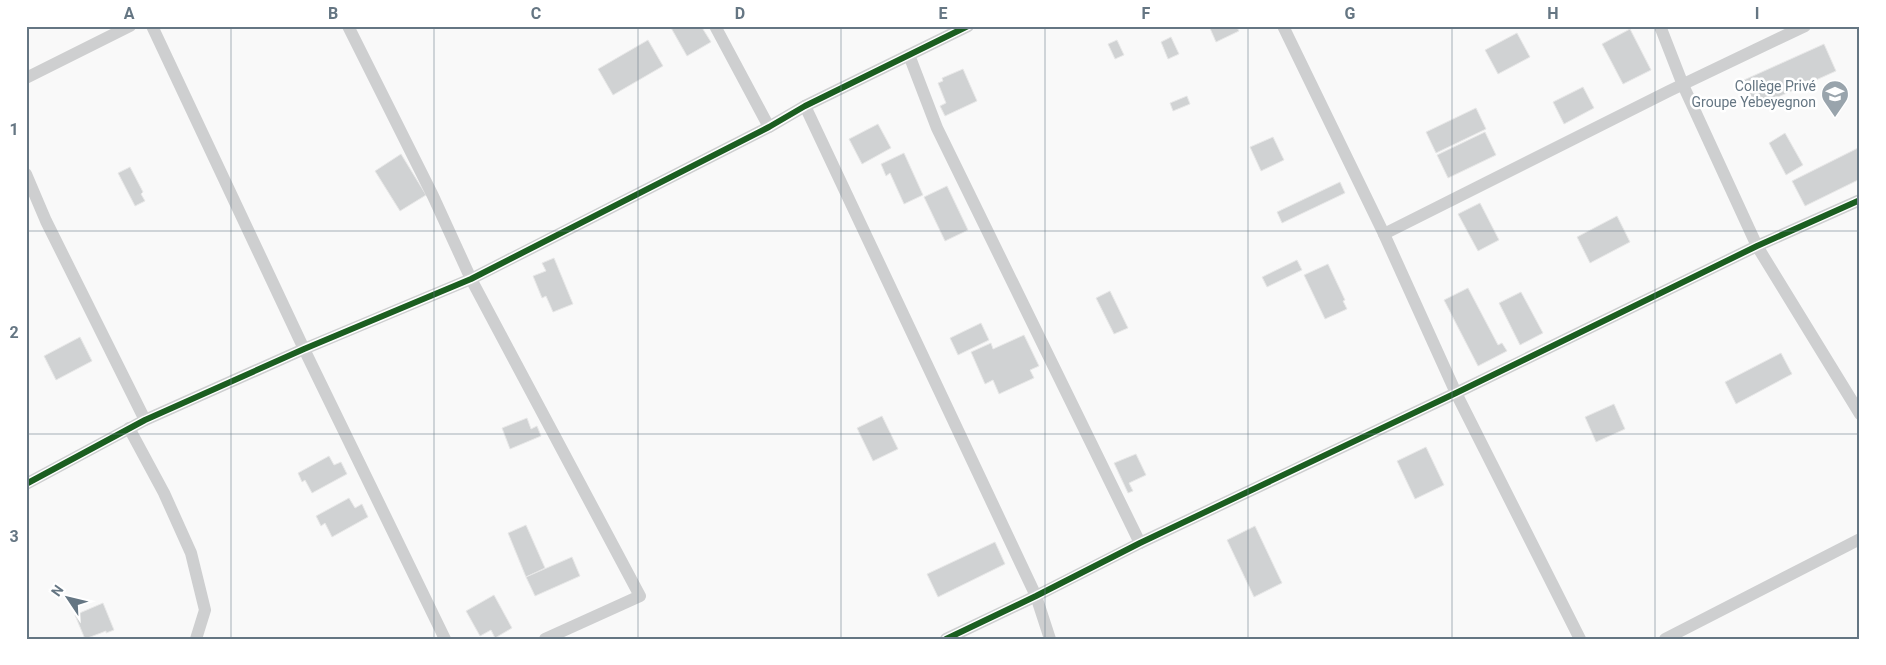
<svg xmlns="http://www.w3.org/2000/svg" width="1886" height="665" viewBox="0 0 1886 665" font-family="Roboto,sans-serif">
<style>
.building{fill:#d0d2d3;stroke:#e8e8e8}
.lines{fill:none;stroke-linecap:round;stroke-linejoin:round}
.minor{stroke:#cecfd0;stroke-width:12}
.cycleway-casing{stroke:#fff;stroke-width:9}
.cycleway{stroke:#1b5e20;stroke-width:6}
.grid{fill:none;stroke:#657683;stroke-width:1;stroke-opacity:0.55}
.labels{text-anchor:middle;stroke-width:5;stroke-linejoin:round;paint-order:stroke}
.poi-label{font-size:14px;fill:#657683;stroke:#fff;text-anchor:end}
.neatline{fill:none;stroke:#657683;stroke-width:2}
.grid-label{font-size:16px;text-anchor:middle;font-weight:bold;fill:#657683}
</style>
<rect width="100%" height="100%" fill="#f9f9f9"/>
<g class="building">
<polygon points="670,26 701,26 711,42 687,56"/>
<polygon points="1209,26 1236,26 1239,31 1216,42"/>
<polygon points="1630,29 1651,70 1623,84 1602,44"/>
<polygon points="1517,33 1530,57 1498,74 1485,50"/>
<polygon points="1171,37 1179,54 1168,59 1161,42"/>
<polygon points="648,40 663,66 613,95 598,69"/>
<polygon points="1117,40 1124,55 1115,59 1108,44"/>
<polygon points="1824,44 1836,71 1756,107 1744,80"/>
<polygon points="963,69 977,101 945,116 940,106 946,103 938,83 943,81 942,78"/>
<polygon points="1583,87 1594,108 1564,124 1553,102"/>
<polygon points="1187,96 1190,104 1173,111 1170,103"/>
<polygon points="1476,108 1486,129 1436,153 1426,132"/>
<polygon points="878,124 891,148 862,164 849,139"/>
<polygon points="1485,132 1496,155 1448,178 1437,155"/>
<polygon points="1785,133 1803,165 1786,175 1769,143"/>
<polygon points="1273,137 1284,160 1261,171 1250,147"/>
<polygon points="1860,147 1860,179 1805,206 1792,181"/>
<polygon points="904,153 923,195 904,204 890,173 886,176 881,164"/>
<polygon points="401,154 426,195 400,211 375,171"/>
<polygon points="130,167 143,192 141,194 145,201 135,206 118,173"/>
<polygon points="1340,182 1345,193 1282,223 1277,212"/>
<polygon points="947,186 968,230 945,241 924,197"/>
<polygon points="1480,203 1499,240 1478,251 1458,214"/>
<polygon points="1617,216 1630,242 1590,263 1577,237"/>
<polygon points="554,258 573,304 553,312 546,296 542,298 533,276 546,271 542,263"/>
<polygon points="1297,260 1302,270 1267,287 1262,277"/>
<polygon points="1328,264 1345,300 1343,301 1347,309 1325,319 1304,275"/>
<polygon points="1468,288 1498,345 1502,343 1507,351 1478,366 1444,300"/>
<polygon points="1110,291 1128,328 1114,334 1096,298"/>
<polygon points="1521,292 1543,333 1520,345 1499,303"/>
<polygon points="981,323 989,340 958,355 950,338"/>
<polygon points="1024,335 1039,366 1030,370 1034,378 999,394 993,380 985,384 971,352 991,343 993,349"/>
<polygon points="80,337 92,361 56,380 44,356"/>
<polygon points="1781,353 1792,374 1736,404 1725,382"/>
<polygon points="1614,404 1625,429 1596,442 1585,417"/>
<polygon points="882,416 898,449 873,461 857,428"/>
<polygon points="527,418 531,429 537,426 541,436 510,449 502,428"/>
<polygon points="1426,447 1444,485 1415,499 1397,461"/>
<polygon points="1136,454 1146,475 1129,483 1133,491 1128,493 1114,463"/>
<polygon points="329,456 334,465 341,462 347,474 312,493 305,480 302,482 298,473"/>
<polygon points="349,498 355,508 362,504 368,517 332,537 325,523 321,526 316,516"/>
<polygon points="526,525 545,568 526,577 508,533"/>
<polygon points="1255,526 1282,583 1254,597 1227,540"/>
<polygon points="995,542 1005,564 938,597 927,574"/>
<polygon points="572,557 580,576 535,596 526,577"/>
<polygon points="494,595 512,628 495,638 491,630 480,636 466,611"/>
<polygon points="103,603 114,630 106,633 106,631 85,639 75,615"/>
</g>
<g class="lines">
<g class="minor">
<polyline points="152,26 304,349 445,639"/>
<polyline points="348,26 433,196 471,279 640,596 545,639"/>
<polyline points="715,26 769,127"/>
<polyline points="1283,26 1384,234 1456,393 1580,639"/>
<polyline points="1660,26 1683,85 1757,246 1860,414"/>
<polyline points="909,55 937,128 1140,543"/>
<polyline points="26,78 130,26"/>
<polyline points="805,106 1036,596 1050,639"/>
<polyline points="26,174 46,221 145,420"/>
<polyline points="1384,234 1669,91 1805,26"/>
<polyline points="129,428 164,493 191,553 205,610 196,639"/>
<polyline points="26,484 145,420 304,349 471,279 769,127 805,106 968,26"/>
<polyline points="946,639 1036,596 1140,543 1456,393 1757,246 1860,200"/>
<polyline points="1665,639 1860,539"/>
</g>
<g class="cycleway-casing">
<g id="cycleway">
<polyline points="26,484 145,420 304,349 471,279 769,127 805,106 968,26"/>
<polyline points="946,639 1036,596 1140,543 1456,393 1757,246 1860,200"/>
</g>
</g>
<use href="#cycleway" class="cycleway"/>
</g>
<path class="grid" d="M231 26V639M434 26V639M638 26V639M841 26V639M1045 26V639M1248 26V639M1452 26V639M1655 26V639M26 231H1860M26 434H1860"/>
<defs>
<g id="school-pin" transform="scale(1.4375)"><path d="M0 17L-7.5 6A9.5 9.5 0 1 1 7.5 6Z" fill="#99a4ac" stroke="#fff"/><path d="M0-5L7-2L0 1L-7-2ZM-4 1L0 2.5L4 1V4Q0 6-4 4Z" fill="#fff"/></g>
</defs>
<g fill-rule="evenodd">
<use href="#school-pin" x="1835" y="94"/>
</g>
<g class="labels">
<g class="poi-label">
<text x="1816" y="91">Collège Privé<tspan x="1816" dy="16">Groupe Yebeyegnon</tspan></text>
</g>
</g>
<rect width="1886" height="665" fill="none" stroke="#ffffff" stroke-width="55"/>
<g transform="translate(68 598) rotate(305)" stroke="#ffffff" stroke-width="4" paint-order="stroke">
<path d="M0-4L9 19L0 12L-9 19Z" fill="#657683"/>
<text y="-8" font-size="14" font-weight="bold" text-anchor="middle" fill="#657683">N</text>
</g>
<rect x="28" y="28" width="1830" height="610" class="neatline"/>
<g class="grid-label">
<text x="129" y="19">A</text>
<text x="333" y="19">B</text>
<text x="536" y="19">C</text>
<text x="740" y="19">D</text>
<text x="943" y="19">E</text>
<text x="1146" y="19">F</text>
<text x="1350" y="19">G</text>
<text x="1553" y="19">H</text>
<text x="1757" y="19">I</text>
<text x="14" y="135">1</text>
<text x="14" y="338">2</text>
<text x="14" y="542">3</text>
</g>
</svg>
